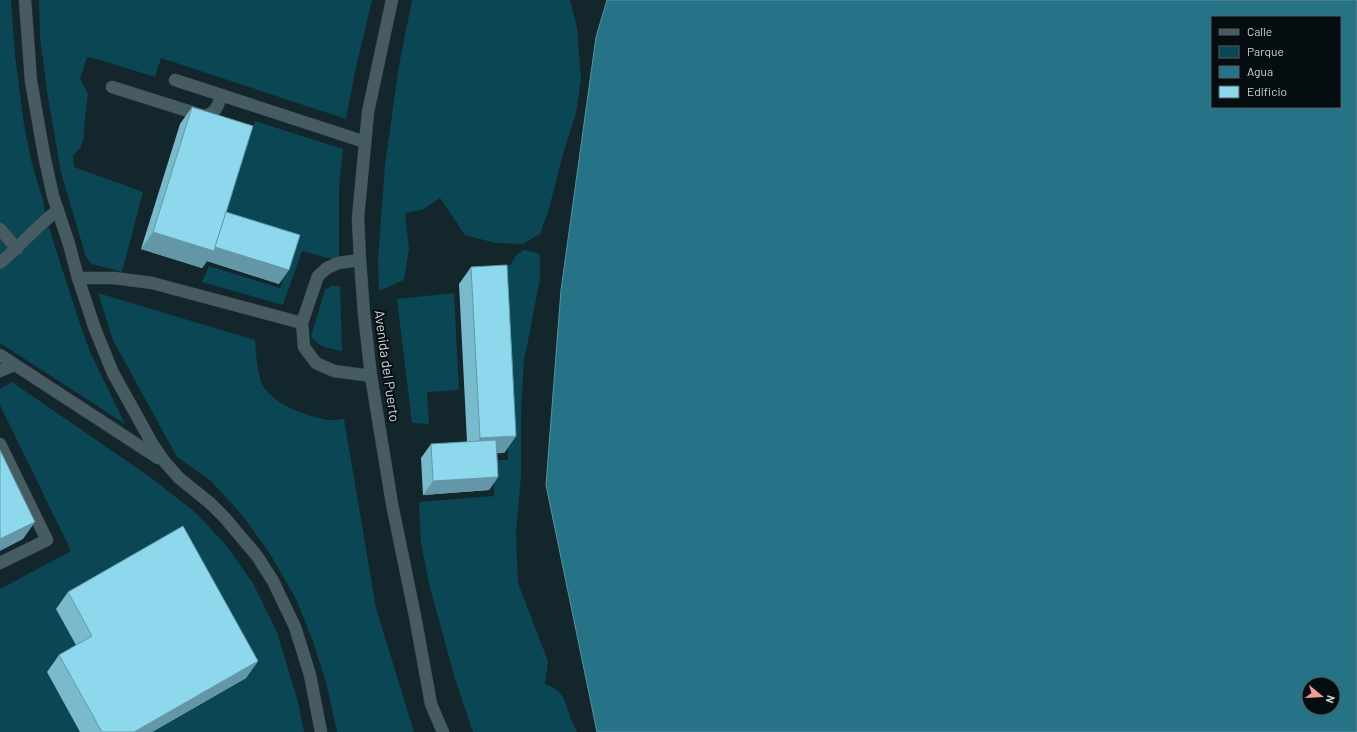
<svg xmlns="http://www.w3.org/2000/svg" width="1357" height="732" viewBox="0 0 1357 732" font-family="Barlow,sans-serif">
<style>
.green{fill:#0a4654}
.water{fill:#267387;stroke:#5891a0;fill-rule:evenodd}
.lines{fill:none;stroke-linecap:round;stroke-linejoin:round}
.minor-casing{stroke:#354248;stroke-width:13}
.minor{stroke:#465c62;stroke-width:12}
.wall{fill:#7abacd}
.shaded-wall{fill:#6397a7}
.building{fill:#8ed8ee;stroke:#6397a7}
.labels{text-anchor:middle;stroke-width:4;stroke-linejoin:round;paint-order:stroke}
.street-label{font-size:14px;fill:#cbd7db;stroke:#060d10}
</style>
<rect width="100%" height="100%" fill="#12262b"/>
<g class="green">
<polygon points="0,0 11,0 15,55 24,125 32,164 43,200 46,219 80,324 91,354 125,424 0,343"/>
<polygon points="39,0 372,0 355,72 346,119 161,58 155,77 100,60 87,57 80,79 88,94 84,126 84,137 81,147 73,156 74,167 143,192 122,272 92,264 86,257 61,173 47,91 40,37"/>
<polygon points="412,0 570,0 577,28 581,79 576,113 564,151 548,212 540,234 523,244 495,243 465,235 440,198 422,210 405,213 409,249 404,280 379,291 378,260 385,165 399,65"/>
<polygon points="255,121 343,149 339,187 339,261 302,251 283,305 202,282 209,266 280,288 294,245 222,222"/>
<path d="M523 250 534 252 540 255V279L524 361 521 412V477L516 533 518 583 548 661 545 684C561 690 564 696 568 711 570 718 574 725 577 732H473L456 682 430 588 421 543 419 502 494 496 492 460H508L501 266 510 265 515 257Z"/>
<path d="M331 286H340L342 351C330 349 318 347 311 336L325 290Z"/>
<path d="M98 293 255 340C256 352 257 375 263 386 274 405 308 416 328 420 333 421 339 419 344 419L376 608 414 732H337L327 686 314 644 296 599 270 554 243 516 211 481 177 457 113 340Z"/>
<polygon points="454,293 459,390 427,392 429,424 412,423 397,299"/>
<polygon points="12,382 150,477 196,513 226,545 254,585 277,632 298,702 304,732 0,732 0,589 71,551 0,405 0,389"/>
</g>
<path class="water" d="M607 0H1357V732H597L546 485 561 290 596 37ZM1212 17H1340V107H1212ZM1309 684H1333V708H1309Z"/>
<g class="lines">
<g class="minor-casing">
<g id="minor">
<polyline points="25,0 31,81 44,155 53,196 69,244 78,278 95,329 113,373 153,445 164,461 179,478 210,503 225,518 257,556 273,581 295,627 310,675 321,732"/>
<polyline points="392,0 368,112 358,218 360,260 364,314 371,376 392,504 415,616 431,704 443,732"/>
<polyline points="175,80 365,142"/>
<path d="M112 87 204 116C217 113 217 106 222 95"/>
<polyline points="0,229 17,249"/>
<polyline points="360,260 338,263 327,268 318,276 302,323 304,347 316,363 334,371 371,376"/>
<path d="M0 263C20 246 37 226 58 210"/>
<polyline points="78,278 114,278 152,283 302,323"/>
<polyline points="0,355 158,458"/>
<polyline points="0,371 14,365"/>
<polyline points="0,444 47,540 0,563"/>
</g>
</g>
<use href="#minor" class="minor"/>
</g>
<g class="wall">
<polygon points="192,107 226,212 279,284 207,261 202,268 141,249 180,124"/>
<polygon points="471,267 516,436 504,453 497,453 498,477 489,490 423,495 421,458 431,444 467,442 459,284"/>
<polygon points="68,592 258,661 246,678 152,732 80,732 47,672 59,655 76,645 56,609"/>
</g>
<g class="shaded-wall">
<polygon points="153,232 215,247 289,270 279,284 207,261 202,268 141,249"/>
<polygon points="516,436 504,453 467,455 480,438"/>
<polygon points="498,477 489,490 423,495 433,481"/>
<polygon points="35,522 23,539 0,551 0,539"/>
<polygon points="258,661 246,678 152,732 134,732"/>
</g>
<g class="building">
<polygon points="192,107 253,126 214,251 153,232"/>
<polygon points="226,212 300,235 289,270 215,247"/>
<polygon points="507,265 516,436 480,438 471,267"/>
<polygon points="496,440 498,477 433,481 431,444"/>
<polygon points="0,450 35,522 0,539"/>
<polygon points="183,526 258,661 134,732 102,732 59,655 92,636 68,592"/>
</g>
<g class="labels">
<g class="street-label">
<text transform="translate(387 366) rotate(82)" y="5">Avenida del Puerto</text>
</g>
</g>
<rect x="1211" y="16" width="130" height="92" fill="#060d10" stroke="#555e61"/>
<rect x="1219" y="29" width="20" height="6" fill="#465c62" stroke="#555e61"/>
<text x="1247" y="36" font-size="12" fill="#cbd7db">Calle</text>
<rect x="1219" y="46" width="20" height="12" fill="#0a4654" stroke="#555e61"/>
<text x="1247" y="56" font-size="12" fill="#cbd7db">Parque</text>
<rect x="1219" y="66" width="20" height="12" fill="#267387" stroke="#555e61"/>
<text x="1247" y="76" font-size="12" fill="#cbd7db">Agua</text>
<rect x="1219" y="86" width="20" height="12" fill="#8ed8ee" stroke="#555e61"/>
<text x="1247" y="96" font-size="12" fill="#cbd7db">Edificio</text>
<g transform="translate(1321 696) rotate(108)"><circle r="19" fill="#060d10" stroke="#555e61"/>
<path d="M0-3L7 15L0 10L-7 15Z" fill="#f59c96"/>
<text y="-6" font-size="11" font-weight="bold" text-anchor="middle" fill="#cbd7db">N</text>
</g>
</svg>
